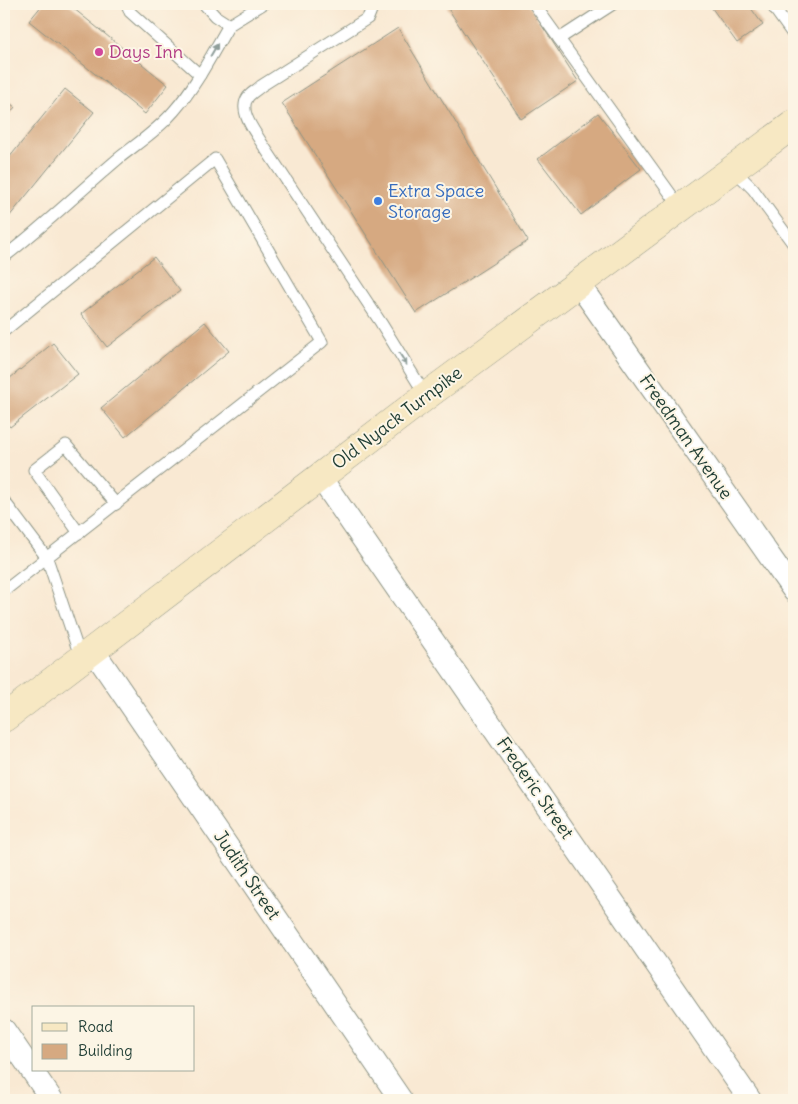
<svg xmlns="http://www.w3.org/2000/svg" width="798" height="1104" viewBox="0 0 798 1104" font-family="Delius,sans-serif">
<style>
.building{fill:#d6a981}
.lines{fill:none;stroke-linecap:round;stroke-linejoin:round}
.lane-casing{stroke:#8c9384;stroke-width:13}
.street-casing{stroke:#8c9384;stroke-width:24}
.secondary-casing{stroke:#8c9384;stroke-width:29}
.lane{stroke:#fff;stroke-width:11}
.street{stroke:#fff;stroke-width:22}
.secondary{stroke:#f7e8c3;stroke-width:28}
.oneway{fill:#8f9e9a}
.hotel-dot{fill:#d1479c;stroke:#fcf5e5;stroke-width:2}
.shop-dot{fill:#3f7fe0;stroke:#fcf5e5;stroke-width:2}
.labels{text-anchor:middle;stroke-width:4;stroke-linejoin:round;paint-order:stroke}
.hotel-label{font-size:18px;fill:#b23c85;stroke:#fcf5e5;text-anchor:start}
.shop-label{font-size:18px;fill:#366cbe;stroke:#fcf5e5;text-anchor:start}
.street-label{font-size:18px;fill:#1f3d34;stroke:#fcf5e5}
</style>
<rect width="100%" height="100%" fill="#fcf5e5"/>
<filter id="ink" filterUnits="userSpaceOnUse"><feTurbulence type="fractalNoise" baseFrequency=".02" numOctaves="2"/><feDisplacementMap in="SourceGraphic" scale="10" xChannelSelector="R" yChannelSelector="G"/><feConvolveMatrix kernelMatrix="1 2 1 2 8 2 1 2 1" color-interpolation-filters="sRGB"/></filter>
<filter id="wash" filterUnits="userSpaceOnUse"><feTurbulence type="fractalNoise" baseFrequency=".0096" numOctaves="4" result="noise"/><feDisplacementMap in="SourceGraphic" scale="20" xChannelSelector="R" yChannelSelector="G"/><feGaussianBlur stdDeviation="1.12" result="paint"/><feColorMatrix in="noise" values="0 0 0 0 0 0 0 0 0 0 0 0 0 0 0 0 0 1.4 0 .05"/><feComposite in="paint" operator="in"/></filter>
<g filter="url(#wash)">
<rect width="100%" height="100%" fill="#f9e9d3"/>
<g id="blocks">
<g class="building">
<polygon points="43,4 68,4 168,85 145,114 29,21"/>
<polygon points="451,4 528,4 578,81 521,119 447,7"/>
<polygon points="709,4 748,4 763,25 737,43"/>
<polygon points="398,28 528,241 416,313 282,103"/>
<polygon points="65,89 94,112 4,223 4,164"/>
<polygon points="7,101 15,107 5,119 4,105"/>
<polygon points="598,113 641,169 581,215 538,159"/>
<polygon points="154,257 180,291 107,347 81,314"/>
<polygon points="205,322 229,351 125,437 101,408"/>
<polygon points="53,343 78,374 10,427 4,420 4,383"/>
</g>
</g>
</g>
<g filter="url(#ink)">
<use href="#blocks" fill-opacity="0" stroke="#8c9384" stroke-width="1"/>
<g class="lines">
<g class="lane-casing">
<g id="lane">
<polyline points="127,4 130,12 200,75"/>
<polyline points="204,4 215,16 229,25 263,4"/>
<path d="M371 4 372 8 368 18 261 86C257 90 251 93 248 97 238 111 254 130 261 142L381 323 426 396"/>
<polyline points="534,4 680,207"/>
<polyline points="771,4 794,36"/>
<polyline points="559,39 613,4"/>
<polyline points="733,169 753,189 794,245"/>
<path d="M4 257C44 226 80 191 119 158 138 143 158 130 174 111 196 86 212 54 229 25"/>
<polyline points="4,331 215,159 322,342 4,591"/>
<polyline points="4,501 47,558 81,659"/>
<polyline points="79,533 34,470 66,445 116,504"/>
</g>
</g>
<g class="street-casing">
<g id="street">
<polyline points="578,283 794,591"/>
<polyline points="320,477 750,1100"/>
<polyline points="93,650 401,1100"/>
<polyline points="4,1030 52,1100"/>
</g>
</g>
<g class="secondary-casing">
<polyline id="secondary" points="4,718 426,396 794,124"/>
</g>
<use href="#lane" class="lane"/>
<use href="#street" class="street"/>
<use href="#secondary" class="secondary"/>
</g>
<defs><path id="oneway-solid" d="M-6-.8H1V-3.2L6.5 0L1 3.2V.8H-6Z" transform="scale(1.25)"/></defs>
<g class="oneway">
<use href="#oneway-solid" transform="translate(214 50) rotate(-60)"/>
<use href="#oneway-solid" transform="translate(403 359) rotate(58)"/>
</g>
</g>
<circle class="hotel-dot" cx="99" cy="52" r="5"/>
<circle class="shop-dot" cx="378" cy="201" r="5"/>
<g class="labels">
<g class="hotel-label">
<text x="109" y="58">Days Inn</text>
</g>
<g class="shop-label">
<text x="388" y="197">Extra Space<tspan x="388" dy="21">Storage</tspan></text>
</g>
<g class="street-label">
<text transform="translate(397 418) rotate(-37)" y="6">Old Nyack Turnpike</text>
<text transform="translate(686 437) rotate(55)" y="6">Freedman Avenue</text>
<text transform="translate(535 788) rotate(55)" y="6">Frederic Street</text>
<text transform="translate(247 875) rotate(56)" y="6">Judith Street</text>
</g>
</g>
<rect width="798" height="1104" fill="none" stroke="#fcf5e5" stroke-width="20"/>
<rect x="32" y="1006" width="162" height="65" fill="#fcf5e5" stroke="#a4ab9e"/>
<rect x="42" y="1023" width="25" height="8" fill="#f7e8c3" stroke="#a4ab9e"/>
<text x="78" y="1032" font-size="15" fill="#1f3d34">Road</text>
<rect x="42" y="1044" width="25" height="15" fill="#d6a981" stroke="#a4ab9e"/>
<text x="78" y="1056" font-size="15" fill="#1f3d34">Building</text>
</svg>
